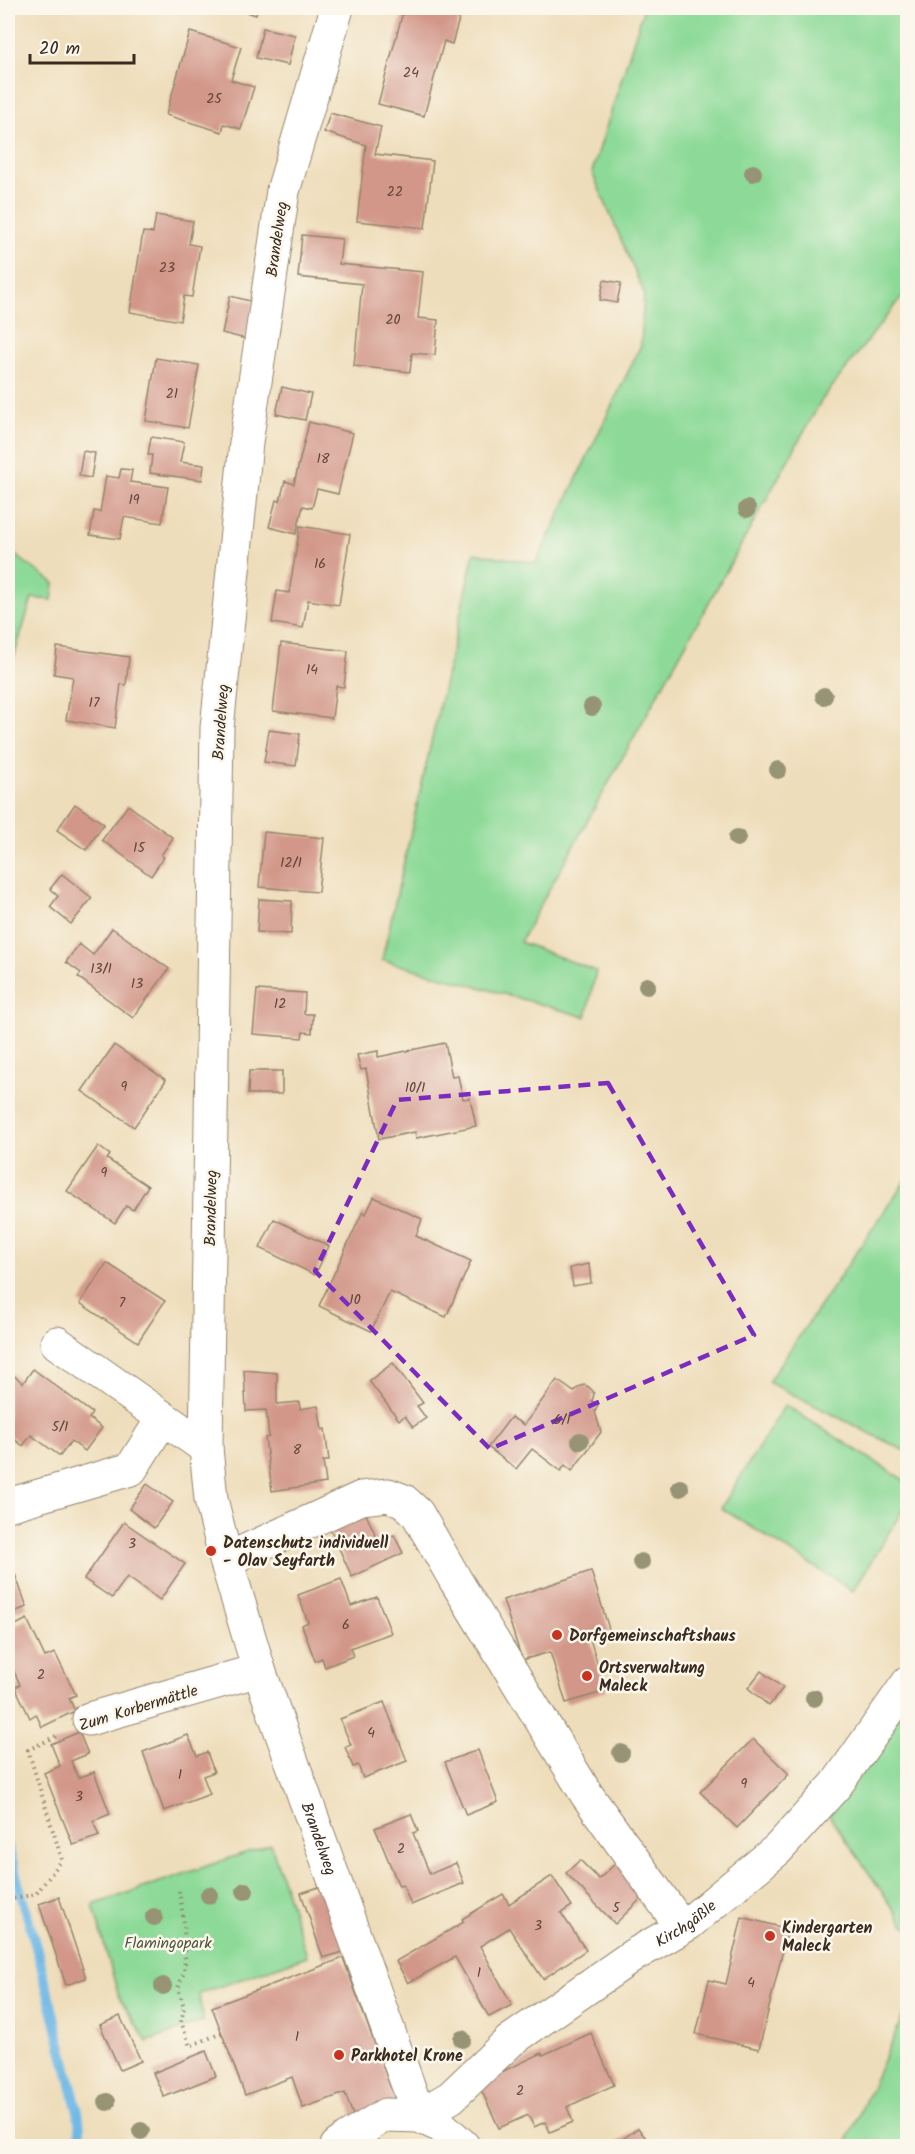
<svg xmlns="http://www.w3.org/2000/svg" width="915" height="2154" viewBox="0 0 915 2154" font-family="Kalam,sans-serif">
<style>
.green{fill:#8dda98;stroke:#64825b;stroke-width:1.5}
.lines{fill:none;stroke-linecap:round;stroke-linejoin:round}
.stream{stroke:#6db8e6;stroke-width:10}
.building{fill:#d29789}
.minor-casing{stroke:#94846c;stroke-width:35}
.path{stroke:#94846c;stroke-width:4;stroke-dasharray:1.5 4.5;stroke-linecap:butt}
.minor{stroke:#fff;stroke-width:33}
.tree{fill:#979375}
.marked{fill:none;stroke:#7b2cbf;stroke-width:4.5;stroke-dasharray:12 8;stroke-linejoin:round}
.poi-dot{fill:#c8321e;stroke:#fbf7ec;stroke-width:2}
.labels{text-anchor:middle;stroke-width:5;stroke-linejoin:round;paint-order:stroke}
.number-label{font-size:14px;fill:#614539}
.street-label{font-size:16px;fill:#3b2a1e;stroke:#fbf7ec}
.poi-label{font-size:16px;font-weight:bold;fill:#3b2a1e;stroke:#fbf7ec;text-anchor:start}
.park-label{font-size:16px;fill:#50563c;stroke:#fbf7ec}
</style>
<rect width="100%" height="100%" fill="#fbf7ec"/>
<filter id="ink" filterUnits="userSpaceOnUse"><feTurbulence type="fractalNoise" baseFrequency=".0167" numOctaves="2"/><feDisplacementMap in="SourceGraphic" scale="12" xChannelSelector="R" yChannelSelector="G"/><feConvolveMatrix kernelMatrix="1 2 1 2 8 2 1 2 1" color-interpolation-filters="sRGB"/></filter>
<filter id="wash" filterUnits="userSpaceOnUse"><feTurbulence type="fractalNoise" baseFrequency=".008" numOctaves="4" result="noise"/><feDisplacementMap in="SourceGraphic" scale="24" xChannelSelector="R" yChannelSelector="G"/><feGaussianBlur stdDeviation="1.35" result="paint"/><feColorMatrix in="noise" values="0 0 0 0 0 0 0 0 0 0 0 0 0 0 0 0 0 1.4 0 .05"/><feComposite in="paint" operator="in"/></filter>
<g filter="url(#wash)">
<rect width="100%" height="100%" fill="#eeddba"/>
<g class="green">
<polygon points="644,8 907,8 907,292 896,304 821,401 520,942 596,971 586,1017 382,960 474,553 536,563 641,345 644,293 592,172"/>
<polygon points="8,550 54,583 52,600 32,598 8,676"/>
<polygon points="907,1178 907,1452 768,1382"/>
<polygon points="785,1405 907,1482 907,1503 853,1591 721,1508"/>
<polygon points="907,1703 907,1928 826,1811"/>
<polygon points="271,1844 307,1956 199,1994 203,2021 147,2042 119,1997 93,1905"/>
<polygon points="907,2007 907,2146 845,2146"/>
</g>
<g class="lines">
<polyline class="stream" points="8,1847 40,1961 78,2112 82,2146"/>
</g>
<g id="blocks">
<g class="building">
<polygon points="233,8 258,8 256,15"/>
<polygon points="404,8 448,8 461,12 452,44 444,41 424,116 378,104"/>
<polygon points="263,28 295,35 288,65 256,58"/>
<polygon points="190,32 241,47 231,80 254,87 241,129 224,124 222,132 166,115"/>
<polygon points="330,113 381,127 375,154 433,161 425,228 357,221 366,145 324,132"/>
<polygon points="156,215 193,221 189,244 200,246 192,297 184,296 180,321 130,312 143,232 153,233"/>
<polygon points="302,235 342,239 339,264 423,272 418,318 438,320 435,355 412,353 410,372 354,366 362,284 298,277"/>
<polygon points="604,280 621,283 617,303 600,300"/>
<polygon points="230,296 254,302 246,339 222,333"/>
<polygon points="156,358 199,365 188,428 146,421"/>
<polygon points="282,387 311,394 305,420 276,414"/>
<polygon points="309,422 353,433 338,494 317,489 312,508 303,506 296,534 269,527 276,500 280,501 285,481 294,484"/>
<polygon points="151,437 184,442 180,462 204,465 202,480 150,473 152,455 148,455"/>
<polygon points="83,451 95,453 91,478 79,476"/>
<polygon points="121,469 132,470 130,482 168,487 162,523 124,517 120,539 90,535 94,511 100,512 106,476 119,478"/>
<polygon points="300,526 350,534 339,605 308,600 303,628 272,623 277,591 289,593"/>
<polygon points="281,643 348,651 344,687 336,686 332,718 273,711"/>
<polygon points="57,647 129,657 126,685 121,684 115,728 66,720 73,677 54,674"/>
<polygon points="269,730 300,734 296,766 264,762"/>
<polygon points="75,804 104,824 86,850 57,830"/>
<polygon points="128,805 173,838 161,855 164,857 151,876 102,840"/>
<polygon points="264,832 324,838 318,892 259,887"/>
<polygon points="62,874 92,898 71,924 50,907 58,896 50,889"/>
<polygon points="259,899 292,901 291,934 257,932"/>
<polygon points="112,928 169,969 133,1018 78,977 81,973 66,962 79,944 93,955"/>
<polygon points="257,990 305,993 304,1014 313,1014 312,1033 303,1032 302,1038 253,1034"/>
<polygon points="445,1043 452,1077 458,1076 463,1099 470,1098 476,1126 416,1138 415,1132 379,1139 366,1069 361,1070 357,1055 378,1051 378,1057"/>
<polygon points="114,1045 166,1080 134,1127 82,1091"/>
<polygon points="249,1071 282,1071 282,1094 248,1094"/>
<polygon points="98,1146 110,1155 107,1159 148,1186 133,1210 126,1206 115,1223 67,1191"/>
<polygon points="374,1197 422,1219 416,1236 471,1261 446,1317 390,1292 371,1331 319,1306 363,1211 366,1214"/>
<polygon points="274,1219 329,1246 315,1275 260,1248"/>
<polygon points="107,1263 165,1301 138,1342 80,1303"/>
<polygon points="589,1264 591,1283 573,1286 570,1268"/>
<polygon points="393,1363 423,1403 417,1406 426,1418 413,1427 405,1416 399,1420 369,1381"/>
<polygon points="33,1369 92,1413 89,1418 102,1428 85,1451 71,1441 60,1456 31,1435 23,1446 8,1434 8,1371 23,1383"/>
<polygon points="244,1370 277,1373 277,1404 299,1402 300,1409 318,1406 322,1430 325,1429 329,1461 323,1461 326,1483 272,1491 265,1438 269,1437 266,1410 246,1411"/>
<polygon points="557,1380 574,1392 579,1387 584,1385 587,1386 592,1390 594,1394 592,1401 598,1405 595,1412 601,1432 572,1471 565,1465 561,1471 532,1449 516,1469 488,1447 511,1417 524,1425"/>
<polygon points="147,1484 173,1502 154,1528 129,1509"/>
<polygon points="364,1510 379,1542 394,1535 403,1553 352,1577 329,1526"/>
<polygon points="124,1522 185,1564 160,1600 127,1577 112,1598 84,1579"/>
<polygon points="8,1555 27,1607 8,1614"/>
<polygon points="591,1571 610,1632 590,1639 606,1691 566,1703 550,1652 522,1660 503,1600"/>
<polygon points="341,1579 351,1606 377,1597 391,1633 350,1648 353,1656 325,1667 322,1658 315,1661 302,1625 308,1622 298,1595"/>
<polygon points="27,1619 45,1657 55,1653 76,1695 69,1698 75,1711 42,1727 36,1714 30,1718 15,1687 20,1685 11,1664 13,1663 8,1651 8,1629"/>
<polygon points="761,1671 783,1688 769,1706 748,1688"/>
<polygon points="384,1702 407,1761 363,1778 358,1765 353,1767 345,1747 351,1745 340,1719"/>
<polygon points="79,1732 88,1754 71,1761 78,1778 94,1772 110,1814 93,1821 99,1836 73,1845 44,1773 60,1766 51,1744"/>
<polygon points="188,1735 197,1756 207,1752 214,1772 203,1776 210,1794 164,1811 143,1752"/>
<polygon points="753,1739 789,1774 737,1828 700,1792"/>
<polygon points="478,1750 498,1802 466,1815 445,1762"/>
<polygon points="411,1814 418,1831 413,1833 430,1874 456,1863 464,1883 411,1905 403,1885 399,1886 375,1828"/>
<polygon points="620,1859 650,1890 615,1924 566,1873 580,1860 599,1879"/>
<polygon points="552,1876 572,1906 561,1913 586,1950 543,1979 509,1928 480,1946 512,2005 489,2017 455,1957 408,1983 396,1961 464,1922 462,1919 503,1894 509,1904"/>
<polygon points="328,1884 350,1950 323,1958 301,1893"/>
<polygon points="59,1897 86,1978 66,1985 39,1904"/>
<polygon points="742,1917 788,1929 759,2049 696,2034 709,1980 726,1984"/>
<polygon points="343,1958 396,2102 354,2118 345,2093 303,2108 292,2077 245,2095 212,2007"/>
<polygon points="120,2016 141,2061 120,2070 100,2025"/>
<polygon points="591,2033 614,2085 567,2107 573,2122 550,2132 545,2122 534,2127 528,2115 499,2128 478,2083 542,2053 543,2055"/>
<polygon points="206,2051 216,2076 164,2097 153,2073"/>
<polygon points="638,2128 652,2146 613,2146"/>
</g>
</g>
</g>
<g filter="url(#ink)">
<use href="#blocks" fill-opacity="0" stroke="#94846c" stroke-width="1.5"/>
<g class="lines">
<g class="minor-casing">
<g id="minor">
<path id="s1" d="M337 8 283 191 246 443 217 728 206 1448 211 1499 226 1560 259 1670 419 2116"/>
<polyline points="57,1343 206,1448"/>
<polyline points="8,1505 131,1469 163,1418"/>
<polyline points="226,1560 361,1498 388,1495 404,1501 417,1513 456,1581 587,1795 681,1926"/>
<polyline points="89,1719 259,1670"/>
<path id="s2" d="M419 2116 451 2097 510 2041 634 1955 688 1924 778 1849 836 1785 908 1683"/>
<polyline points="337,2146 348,2138 385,2115 419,2116 441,2126 463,2146"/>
</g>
</g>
<g class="path">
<polyline points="179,1891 184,1923 185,1959 184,1972 178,1988 184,2007 181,2022 190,2046 222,2033"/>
<polyline points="8,1900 36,1894 62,1860 28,1750 58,1735"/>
</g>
<use href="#minor" class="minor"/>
</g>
<g class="tree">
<circle cx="753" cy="173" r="9"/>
<circle cx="747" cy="509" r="9"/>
<circle cx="824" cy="696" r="9"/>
<circle cx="592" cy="707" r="9"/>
<circle cx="778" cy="770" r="9"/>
<circle cx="737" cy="838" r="9"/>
<circle cx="647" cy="986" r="9"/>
<circle cx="580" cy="1441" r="9"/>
<circle cx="680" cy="1488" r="9"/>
<circle cx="641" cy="1562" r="9"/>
<circle cx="814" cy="1698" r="9"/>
<circle cx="621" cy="1753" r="9"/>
<circle cx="245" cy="1891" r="9"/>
<circle cx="209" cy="1895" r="9"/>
<circle cx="154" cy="1917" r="9"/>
<circle cx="163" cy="1986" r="9"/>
<circle cx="462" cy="2039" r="9"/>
<circle cx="107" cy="2102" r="9"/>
<circle cx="141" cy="2131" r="9"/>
</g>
</g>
<path class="marked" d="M608 1083 754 1335 490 1449 315 1271 397 1100Z"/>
<g class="poi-dot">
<circle cx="211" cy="1551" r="6"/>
<circle cx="557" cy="1635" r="6"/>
<circle cx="587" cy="1676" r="6"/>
<circle cx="770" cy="1936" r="6"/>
<circle cx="339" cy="2055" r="6"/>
</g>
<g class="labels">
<g class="number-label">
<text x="411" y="77">24</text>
<text x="214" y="103">25</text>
<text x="395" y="196">22</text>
<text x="167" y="272">23</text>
<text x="393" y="324">20</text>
<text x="172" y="398">21</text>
<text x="323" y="463">18</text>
<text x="134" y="504">19</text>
<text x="320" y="568">16</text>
<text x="312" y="674">14</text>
<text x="94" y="707">17</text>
<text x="139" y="852">15</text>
<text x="291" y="867">12/1</text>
<text x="101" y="973">13/1</text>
<text x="137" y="988">13</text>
<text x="280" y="1008">12</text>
<text x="124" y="1091">9</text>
<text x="415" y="1092">10/1</text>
<text x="104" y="1177">9</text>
<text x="355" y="1304">10</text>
<text x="122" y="1307">7</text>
<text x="562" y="1424">6/1</text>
<text x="60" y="1431">5/1</text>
<text x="297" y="1454">8</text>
<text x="132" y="1548">3</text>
<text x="346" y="1629">6</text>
<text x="41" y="1679">2</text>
<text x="371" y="1737">4</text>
<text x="180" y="1779">1</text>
<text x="744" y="1788">9</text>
<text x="79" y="1801">3</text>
<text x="401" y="1853">2</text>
<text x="616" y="1912">5</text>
<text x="538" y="1930">3</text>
<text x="479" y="1977">1</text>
<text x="751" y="1987">4</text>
<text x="297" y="2041">1</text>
<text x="520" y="2095">2</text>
</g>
<g class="street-label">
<text transform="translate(276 239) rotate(-82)" y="6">Brandelweg</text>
<text transform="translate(220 722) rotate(-86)" y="6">Brandelweg</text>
<text transform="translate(210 1208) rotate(-89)" y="6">Brandelweg</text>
<text transform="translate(138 1707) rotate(-17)" y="6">Zum Korbermättle</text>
<text dy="6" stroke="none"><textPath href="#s1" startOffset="1860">Brandelweg</textPath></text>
<text dy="6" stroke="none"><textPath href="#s2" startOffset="330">Kirchgäßle</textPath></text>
</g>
<g class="poi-label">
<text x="223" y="1548">Datenschutz individuell<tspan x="223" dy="18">- Olav Seyfarth</tspan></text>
<text x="569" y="1641">Dorfgemeinschaftshaus</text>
<text x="599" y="1673">Ortsverwaltung<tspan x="599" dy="18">Maleck</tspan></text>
<text x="782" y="1933">Kindergarten<tspan x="782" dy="18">Maleck</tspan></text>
<text x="351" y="2061">Parkhotel Krone</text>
</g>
<g class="park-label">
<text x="168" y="1948">Flamingopark</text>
</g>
</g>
<rect width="915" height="2154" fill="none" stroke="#fbf7ec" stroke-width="30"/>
<path d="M30 54v9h104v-9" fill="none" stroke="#3b2a1e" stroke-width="3"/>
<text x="39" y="54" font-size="18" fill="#3b2a1e" stroke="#fbf7ec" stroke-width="4.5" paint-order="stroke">20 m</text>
</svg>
